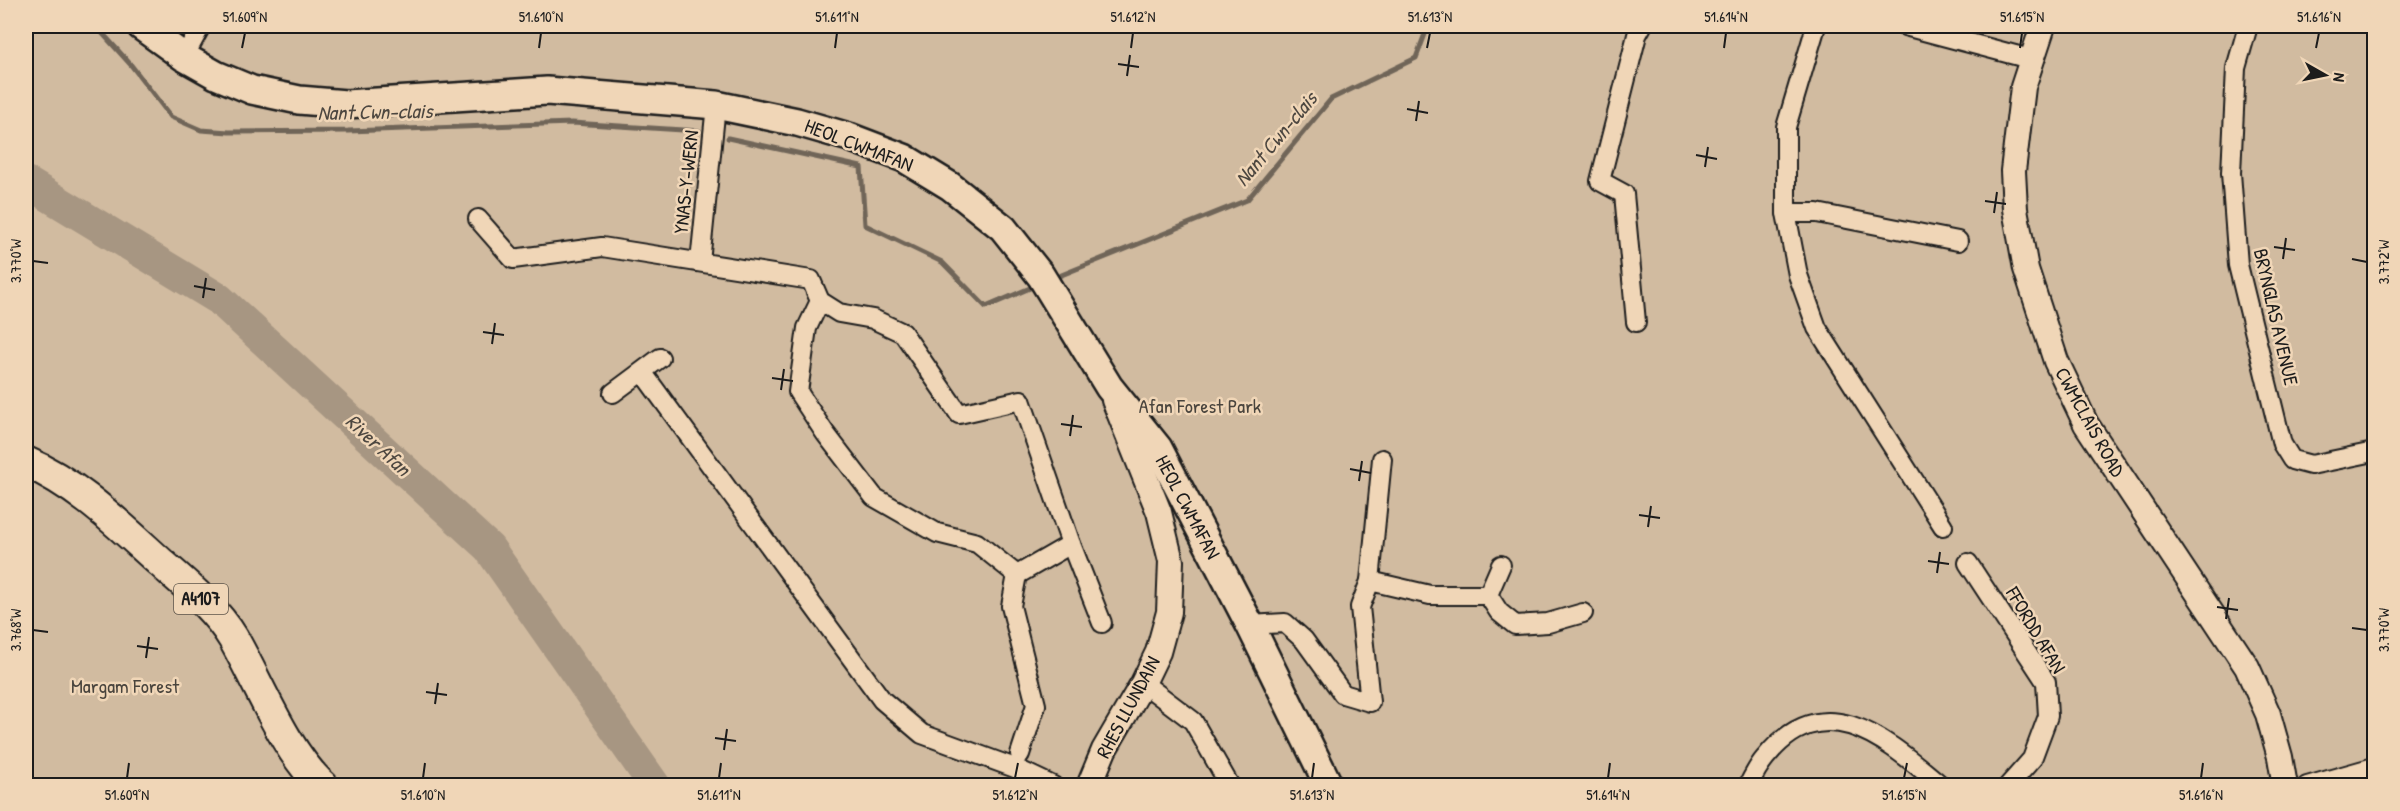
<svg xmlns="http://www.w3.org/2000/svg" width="2400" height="811" viewBox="0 0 2400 811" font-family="'Patrick Hand',sans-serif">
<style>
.green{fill:#d1bba0;stroke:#766c5e;stroke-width:1.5}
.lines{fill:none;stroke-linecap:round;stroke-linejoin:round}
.stream{stroke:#6f6559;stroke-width:5}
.river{stroke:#a79682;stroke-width:32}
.minor-casing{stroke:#1c1c1c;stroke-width:22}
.tertiary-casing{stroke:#1c1c1c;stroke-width:28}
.secondary-casing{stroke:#1c1c1c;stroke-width:32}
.primary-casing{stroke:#1c1c1c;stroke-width:34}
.minor{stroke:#f0d6b7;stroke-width:18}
.tertiary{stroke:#f0d6b7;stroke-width:24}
.secondary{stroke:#f0d6b7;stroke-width:27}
.primary{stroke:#f0d6b7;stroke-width:30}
.ticks{fill:none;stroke:#1c1c1c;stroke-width:2}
.labels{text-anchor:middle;stroke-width:5;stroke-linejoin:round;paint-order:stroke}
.shield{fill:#f0d6b7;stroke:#5c544a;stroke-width:1.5}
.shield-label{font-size:18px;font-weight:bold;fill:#1c1c1c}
.street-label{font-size:20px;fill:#1c1c1c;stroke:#f0d6b7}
.park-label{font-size:20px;fill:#49443d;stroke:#f0d6b7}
.water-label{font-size:21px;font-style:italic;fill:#4d4740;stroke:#f0d6b7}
.neatline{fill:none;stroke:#1c1c1c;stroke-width:2}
.ticks-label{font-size:15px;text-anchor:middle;fill:#1c1c1c}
</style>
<rect width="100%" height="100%" fill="#f0d6b7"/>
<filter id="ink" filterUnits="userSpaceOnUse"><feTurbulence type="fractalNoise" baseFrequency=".0167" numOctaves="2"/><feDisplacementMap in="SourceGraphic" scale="12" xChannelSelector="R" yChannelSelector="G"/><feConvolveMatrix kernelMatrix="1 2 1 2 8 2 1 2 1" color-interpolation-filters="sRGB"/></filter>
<g filter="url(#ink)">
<rect class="green" x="26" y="26" width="2348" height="759"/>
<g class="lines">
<g class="stream">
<polyline points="96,26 131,65 171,117 201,130 229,132 348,131 572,123 699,131"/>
<polyline points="728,138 861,167 865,225 942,262 986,307 1030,288"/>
<polyline points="1059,276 1247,200 1331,99 1416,58 1428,26"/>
</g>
<polyline class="river" points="26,182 219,299 489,548 655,786"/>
<g class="minor-casing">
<g id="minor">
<polyline points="1816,26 1786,127 1786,213 1798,275 1817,328 1943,526"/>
<polyline points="1905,26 2030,59"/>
<polyline points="2248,26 2236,68 2231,173 2238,265 2282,444 2292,460 2311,465 2374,452"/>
<polyline points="184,57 201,26"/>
<polyline points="1786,213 1817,213 1958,241"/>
<polyline points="478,219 513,259 602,247 811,280 820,301 839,313 873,319 903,333 959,414 1021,400 1071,544 1017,575 1011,606 1036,705 1020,754"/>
<polyline points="700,262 716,105"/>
<polyline points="820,301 807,328 798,392 825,433 874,497 937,533 977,543 1017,575"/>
<polyline points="1636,322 1624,194 1600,181 1637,35 1642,26"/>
<polyline points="643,373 882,700 922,734 1015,768 1053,786"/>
<polyline points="613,393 660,358"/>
<polyline points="1071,544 1102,623"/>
<polyline points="1968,563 2046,682 2048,716 2032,759 2008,786"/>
<polyline points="1370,581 1382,459"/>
<polyline points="1488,595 1501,565"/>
<polyline points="1250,625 1285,623 1304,640 1343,694 1370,702 1360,607 1370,581 1430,595 1488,595 1499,612 1515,625 1548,623 1583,613"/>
<polyline points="1143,683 1193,721 1230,786"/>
<path d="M1748 786C1753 776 1758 766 1765 758 1825 683 1887 741 1942 786"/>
<polyline points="2307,786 2374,767"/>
</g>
</g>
<g class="tertiary-casing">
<g id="tertiary">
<polyline points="2043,26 2023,87 2013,171 2015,209 2026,269 2056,361 2086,424 2247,667 2268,714 2280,757 2285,786"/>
<polyline points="1089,786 1104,750 1143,683 1158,652 1169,612 1171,561 1159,512 1114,400"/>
</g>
</g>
<g class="secondary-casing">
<polyline id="secondary" points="141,26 184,57 216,75 252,90 299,100 346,104 547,91 716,105 797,122 849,137 904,158 950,186 1003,228 1041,276 1109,387 1158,448 1250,625 1329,786"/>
</g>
<g class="primary-casing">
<path id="primary" d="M26 462C78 484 119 525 160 562 186 585 215 608 233 638 259 683 285 752 323 786"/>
</g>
<use href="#minor" class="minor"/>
<use href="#tertiary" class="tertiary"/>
<use href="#secondary" class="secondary"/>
<use href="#primary" class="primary"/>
</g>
</g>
<path class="ticks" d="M242 48 245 33M539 48 541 33M835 48 837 33M1131 48 1133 33M1427 48 1430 33M1724 48 1726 33M2020 48 2022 33M2316 48 2319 33M1118 64 1139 67M1127 76 1130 55M1407 109 1428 113M1416 121 1419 101M1696 155 1717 159M1705 167 1708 147M1985 201 2006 204M1994 213 1997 192M2274 247 2295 250M2283 259 2286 238M2352 259 2367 262M33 261 48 263M194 286 215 290M203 298 206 278M483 332 504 335M492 344 495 323M772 378 793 381M781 390 784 369M1061 424 1082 427M1070 436 1073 415M1350 469 1371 473M1359 481 1362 461M1639 515 1660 518M1648 527 1651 506M1928 561 1949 564M1937 573 1940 552M2217 607 2238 610M2226 619 2229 598M2352 628 2367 630M33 630 48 632M137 646 158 649M146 658 149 637M426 692 447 695M435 704 438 683M715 738 736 741M724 750 727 729M127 778 129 763M423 778 425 763M719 778 721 763M1015 778 1018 763M1312 778 1314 763M1608 778 1610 763M1904 778 1907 763M2201 778 2203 763"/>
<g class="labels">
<rect class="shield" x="174" y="584" width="54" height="30" rx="4.5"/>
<g class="shield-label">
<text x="201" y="605">A4107</text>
</g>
<g class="street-label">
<text transform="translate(859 145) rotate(21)" y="7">HEOL CWMAFAN</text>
<text transform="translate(686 182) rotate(-84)" y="7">YNAS-Y-WERN</text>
<text transform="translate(2276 317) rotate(77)" y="7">BRYNGLAS AVENUE</text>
<text transform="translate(2090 422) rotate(61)" y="7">CWMCLAIS ROAD</text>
<text transform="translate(1188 507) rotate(62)" y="7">HEOL CWMAFAN</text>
<text transform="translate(2036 630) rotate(59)" y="7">FFORDD AFAN</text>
<text transform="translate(1128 707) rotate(-62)" y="7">RHES LLUNDAIN</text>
</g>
<g class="park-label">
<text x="1200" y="413">Afan Forest Park</text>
<text x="125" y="693">Margam Forest</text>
</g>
<g class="water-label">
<text transform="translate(375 112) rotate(-1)" y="7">Nant Cwn-clais</text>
<text transform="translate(1276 139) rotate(-50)" y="7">Nant Cwn-clais</text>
<text transform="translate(378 445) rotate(43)" y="7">River Afan</text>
</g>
</g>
<rect width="2400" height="811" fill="none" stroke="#f0d6b7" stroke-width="66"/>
<g transform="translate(2325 75) rotate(99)" stroke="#f0d6b7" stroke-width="4.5" paint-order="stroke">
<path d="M0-4.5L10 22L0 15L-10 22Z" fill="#1c1c1c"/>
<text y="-9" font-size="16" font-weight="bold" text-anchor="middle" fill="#1c1c1c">N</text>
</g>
<rect x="33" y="33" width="2334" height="745" class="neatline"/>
<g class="ticks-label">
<text x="245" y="22">51.609°N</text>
<text x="541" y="22">51.610°N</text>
<text x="837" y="22">51.611°N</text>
<text x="1133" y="22">51.612°N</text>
<text x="1430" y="22">51.613°N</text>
<text x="1726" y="22">51.614°N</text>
<text x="2022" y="22">51.615°N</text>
<text x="2319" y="22">51.616°N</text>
<text transform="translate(16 261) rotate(-90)" y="5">3.770°W</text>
<text transform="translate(2384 262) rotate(-90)" y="5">3.772°W</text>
<text transform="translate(16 630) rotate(-90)" y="5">3.768°W</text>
<text transform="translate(2384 630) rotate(-90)" y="5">3.770°W</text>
<text x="127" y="800">51.609°N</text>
<text x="423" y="800">51.610°N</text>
<text x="719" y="800">51.611°N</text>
<text x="1015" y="800">51.612°N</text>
<text x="1312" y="800">51.613°N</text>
<text x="1608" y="800">51.614°N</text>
<text x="1904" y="800">51.615°N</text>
<text x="2201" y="800">51.616°N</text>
</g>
</svg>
